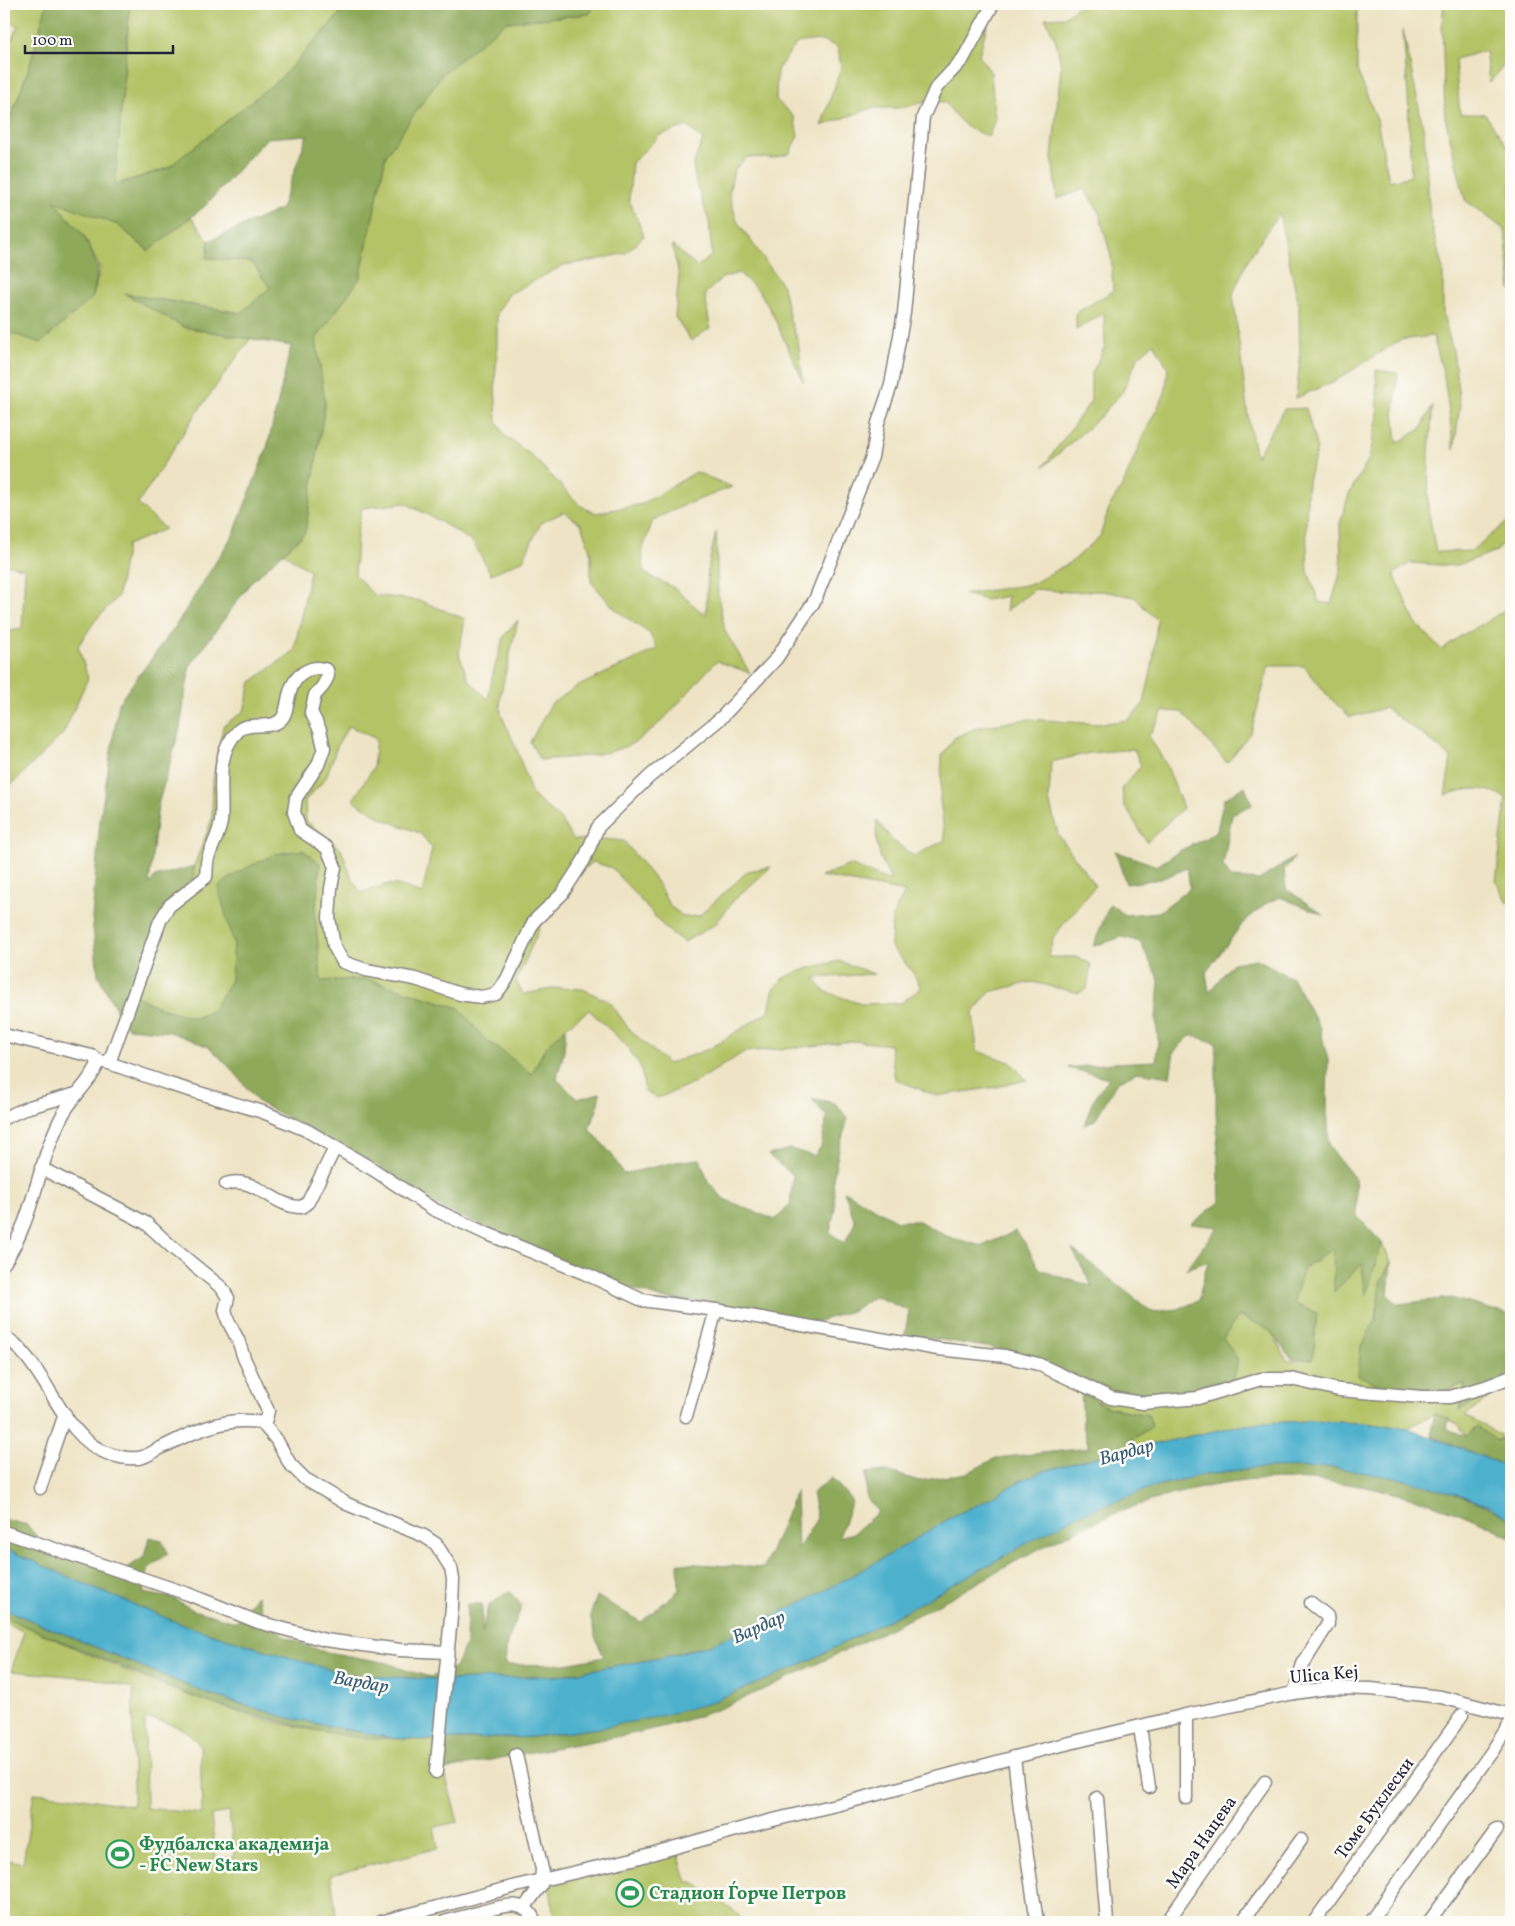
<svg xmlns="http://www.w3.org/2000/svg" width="1515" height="1926" viewBox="0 0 1515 1926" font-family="Vollkorn,serif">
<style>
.green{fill:#b3c365;stroke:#6a7250;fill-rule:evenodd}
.forest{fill:#8ea95a;stroke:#58664a}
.water{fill:#4eb1cd;stroke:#386a84}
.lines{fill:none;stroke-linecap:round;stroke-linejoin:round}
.minor-casing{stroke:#888380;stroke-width:15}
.minor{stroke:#fff;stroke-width:12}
.labels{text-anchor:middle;stroke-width:5;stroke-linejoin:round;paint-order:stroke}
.street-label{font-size:18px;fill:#22223b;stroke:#fdfcf7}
.leisure-label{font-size:18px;font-weight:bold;fill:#27864d;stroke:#fdfcf7;text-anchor:start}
.water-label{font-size:19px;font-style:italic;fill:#345b75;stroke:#fdfcf7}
</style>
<rect width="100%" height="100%" fill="#fdfcf7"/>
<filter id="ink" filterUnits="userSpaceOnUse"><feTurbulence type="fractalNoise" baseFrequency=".02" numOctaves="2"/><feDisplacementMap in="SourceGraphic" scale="10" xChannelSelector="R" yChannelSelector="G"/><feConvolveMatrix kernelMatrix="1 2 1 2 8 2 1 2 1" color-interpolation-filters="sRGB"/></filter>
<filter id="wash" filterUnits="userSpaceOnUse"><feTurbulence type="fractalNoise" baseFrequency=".0096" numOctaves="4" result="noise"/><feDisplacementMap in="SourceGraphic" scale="20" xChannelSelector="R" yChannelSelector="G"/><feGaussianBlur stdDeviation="1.12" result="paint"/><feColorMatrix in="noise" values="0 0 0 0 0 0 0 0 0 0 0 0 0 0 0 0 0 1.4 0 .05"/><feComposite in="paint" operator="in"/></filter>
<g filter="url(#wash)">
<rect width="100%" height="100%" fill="#eee4c5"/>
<g class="green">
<polygon points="4,4 47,4 29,68 4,135 4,45 8,46 18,26 4,21"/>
<polygon points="130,4 349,4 282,77 168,168 114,185"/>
<path d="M597 4H987L990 15 979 55 991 73 995 118 989 136C966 130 959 121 945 102L931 101 899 108H872L821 126 841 68 838 48C822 38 816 40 797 43L777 70 776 100 794 117 798 136 789 154 773 158 747 157 734 170 729 194 737 221 783 286 790 320 798 341 803 381 772 313 760 292 739 273 722 278 705 294 710 328 691 341 675 317 679 276 672 245 697 267 712 255 709 221 696 183 693 164 703 140 687 126 660 135 632 163 629 200 644 236 626 253 596 260 564 265 509 294 497 313V355L495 383 497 422 505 436 531 455 581 506 596 513 642 504 696 472 732 487 687 504 653 520 642 551 644 573 674 588 706 616 708 568 716 532 718 596 725 631 750 673 717 661C691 686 669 720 638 740 613 757 570 757 540 760L530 742 551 704 576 687 657 649 650 634 616 610 591 582V554L581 524 564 512 541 523 523 560 491 574 473 542 441 522 405 503 362 508 357 534 355 575 374 595 421 601 465 619 459 654 468 679 488 699 493 673 504 636 518 620 500 697 501 714 516 747 532 795 560 819 574 840 604 839 624 841 656 881 670 906 684 917 699 916 748 871 771 867 733 901 716 924 684 942 666 929 612 868 593 862 564 884 545 902 539 930 516 981 523 994 557 988 583 989 610 1002 629 1029 668 1064 711 1048 769 1011 773 991 783 978 809 968 839 961 874 974 814 978 824 991 861 1004 901 1003 921 988 913 972 891 947 892 917 905 892 821 876 850 865 891 881C880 856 874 848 877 820L892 840 914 856 945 840 940 800 942 756 954 738 978 727 1029 719 1098 724 1128 720 1144 703 1153 662 1157 620 1134 597 1102 591 1068 592 1035 589 1006 611 1008 596 986 600 964 594 1032 584 1074 560 1100 536 1110 505 1123 485 1144 434 1165 393 1168 368 1154 343 1138 357 1123 391 1098 419 1043 467 1091 401V375L1105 346 1104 313 1076 330V313L1113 291 1111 256 1098 210 1084 189 1057 199 1052 158 1061 66 1056 41 1045 18 1064 17 1081 4H1360L1357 12V70L1377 120 1389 181 1411 176 1408 96 1403 30 1424 132 1430 219 1443 270V314L1453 351 1460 405 1454 450 1444 376 1433 336 1400 340 1335 381 1296 398 1300 360 1299 307 1279 213 1247 261 1233 294 1248 417 1256 457 1284 409 1306 408 1317 449 1308 481 1306 523 1308 571 1319 602 1331 604 1341 570 1340 523 1349 494 1369 458 1378 416 1376 370 1398 373 1394 411 1397 443 1421 429 1433 405 1429 452 1428 508 1436 552 1471 551 1511 519V536L1497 551 1455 566 1410 563 1394 574 1415 622 1442 650C1463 630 1492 624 1511 603V902H1507L1496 882 1506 798C1482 785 1470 788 1445 795L1451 758 1431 741 1385 708 1350 717 1328 696 1304 666H1269L1251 732 1227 763 1182 712 1163 711 1149 736 1167 766 1183 808 1147 842 1124 805 1122 788 1141 766 1134 749 1090 753 1051 762 1049 800 1058 834 1095 886 1054 936 1048 957H1078L1091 964 1087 988 1079 993 1032 982 989 992 973 1013 977 1051 1010 1062 1027 1080 997 1087 937 1096 895 1079 890 1045 854 1041 795 1048 744 1052 698 1081 658 1098 645 1092 641 1068 627 1046 589 1010 566 1027 545 1048 532 1074 484 1038 459 1008 367 979 321 981 315 916 320 863 228 920 234 944 231 980 213 1010 196 1018 160 1008 136 996 153 960 167 902 193 880 194 866 212 819 213 779 223 726 244 711 251 682 294 651 310 571 283 553 305 533 325 403 316 339 360 278 386 155 442 74 506 22 589 14ZM349 726 376 739 373 768 353 800 383 819 420 833 432 848 422 894C392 882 391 881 361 893L351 876 341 849 306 821 305 801 326 778 338 744Z"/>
<path d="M1444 4H1511C1511 37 1515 60 1489 82L1485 51 1455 59 1460 114H1485L1511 152V291L1505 230 1465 200 1445 117 1442 22Z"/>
<polygon points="53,200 118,225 148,251 191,217 209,241 207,258 252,262 270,288 241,313 126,294 184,327 250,339 193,418 138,504 165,529 127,545 118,596 95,621 78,646 88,678 63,734 4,792 4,632 22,629 25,569 4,563 4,466 10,443 10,365 4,356 4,319 10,333 93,297 100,268 84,236"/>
<polygon points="1382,1243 1391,1262 1380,1283 1376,1320 1361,1346 1465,1382 1460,1409 1496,1393 1465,1416 1501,1435 1497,1441 1466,1436 1458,1424 1434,1414 1408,1428 1363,1423 1309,1421 1261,1423 1232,1427 1097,1457 1133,1439 1152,1426 1148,1415 1107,1407 1081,1391 1082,1378 1238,1360 1223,1338 1238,1316 1269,1328 1288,1361 1313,1359 1313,1348 1293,1303 1304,1268 1334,1248 1335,1291 1362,1264 1366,1293"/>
<path d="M4 1617C103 1659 206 1712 314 1730 355 1737 397 1740 438 1740L437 1772 444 1770 458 1822 434 1827 438 1848 331 1875 337 1922H223V1920L191 1915 189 1922H4V1859L23 1863 34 1793 69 1796 133 1806V1688L92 1678 11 1671 24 1632 4 1622ZM145 1719C165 1721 190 1727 200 1747L202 1814 146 1808ZM229 1812 234 1857 216 1859 211 1815Z"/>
<polygon points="677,1850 687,1882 693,1882 739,1915 740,1922 554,1922 550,1884"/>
</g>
<g class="forest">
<polygon points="47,4 130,4 115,185 168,168 282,77 349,4 597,4 589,14 506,22 442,74 386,155 360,278 316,339 325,403 305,533 251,582 190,666 180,728 158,805 149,884 155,877 194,866 193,880 167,902 162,939 136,996 160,1008 196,1018 213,1010 231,980 234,944 218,887 240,871 275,854 303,850 320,863 315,915 321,981 367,979 459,1008 484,1038 532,1074 545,1048 566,1027 564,1051 557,1079 577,1099 600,1093 597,1110 589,1128 613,1156 623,1174 676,1162 700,1159 708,1181 724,1199 775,1220 790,1205 793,1175 768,1155 790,1149 814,1156 821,1147 827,1117 811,1098 835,1103 848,1118 839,1149 833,1179 835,1208 830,1233 845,1243 855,1222 844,1191 897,1221 919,1221 946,1236 982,1246 1016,1231 1025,1243 1039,1268 1057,1276 1092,1286 1072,1249 1152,1312 1178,1309 1198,1301 1208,1261 1186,1269 1218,1227 1191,1224 1220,1202 1216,1111 1216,1043 1191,1035 1174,1052 1170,1077 1137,1072 1117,1082 1095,1120 1084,1126 1093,1100 1109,1078 1068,1068 1112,1063 1156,1061 1158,1041 1156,1019 1159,980 1140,942 1123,937 1093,946 1110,904 1125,915 1159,912 1190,888 1187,868 1161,879 1126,884 1115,851 1157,866 1181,850 1206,838 1217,830 1224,799 1245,786 1252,805 1232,814 1223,866 1232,878 1259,880 1295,857 1284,870 1286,889 1324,915 1280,897 1265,904 1243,923 1206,972 1209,992 1233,963 1257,959 1292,978 1320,1028 1328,1060 1327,1104 1329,1146 1355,1179 1357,1216 1382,1243 1366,1295 1362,1264 1334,1292 1333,1249 1304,1268 1293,1303 1317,1313 1313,1359 1292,1359 1269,1329 1239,1316 1223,1338 1238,1360 1232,1380 1178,1395 1134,1397 1029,1359 992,1348 905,1334 909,1311 875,1296 852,1311 816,1322 709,1302 662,1299 603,1278 439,1207 384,1169 258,1102 235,1073 209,1047 170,1032 129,1028 123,1023 98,975 92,918 100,819 119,702 175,627 234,533 267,448 291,346 184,327 125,294 241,313 270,288 252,262 207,258 209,241 281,209 307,135 267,138 206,205 149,251 118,225 54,201 84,236 98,268 93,297 41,343 10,333 4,319 4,135 29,68"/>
<polygon points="1391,1262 1388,1295 1398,1304 1451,1298 1511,1315 1511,1384 1502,1387 1459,1410 1465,1383 1440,1394 1385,1388 1358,1375 1361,1346 1376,1320 1380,1283"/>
<polygon points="1081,1391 1107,1407 1148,1415 1152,1426 1133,1439 1097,1457 1044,1471 1022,1480 980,1504 955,1515 889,1555 826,1590 747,1629 709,1645 661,1658 556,1676 452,1680 347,1675 186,1626 93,1588 4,1548 4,1519 27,1525 39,1539 55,1553 73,1545 105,1565 123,1571 144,1557 149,1537 162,1540 168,1553 148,1569 143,1593 173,1598 193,1610 236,1622 257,1595 263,1614 283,1636 321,1651 388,1663 408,1671 431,1677 455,1667 466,1644 467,1604 482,1604 482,1633 488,1606 509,1591 522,1606 507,1643 505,1665 565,1664 604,1657 597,1642 590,1616 597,1596 641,1622 679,1590 678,1563 764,1568 796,1491 798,1549 817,1518 812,1493 832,1478 852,1501 839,1537 854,1533 878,1512 866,1498 866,1473 887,1471 919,1481 967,1473 996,1458 1089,1448 1083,1426"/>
<polygon points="1434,1414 1449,1418 1447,1429 1466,1436 1477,1427 1497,1441 1511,1431 1511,1468 1432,1436"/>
<path d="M1298 1466C1367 1467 1451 1484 1511 1519V1537C1434 1496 1332 1472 1245 1481 1200 1486 1153 1498 1112 1515 1055 1537 1002 1570 948 1599 918 1615 887 1630 856 1645 812 1666 767 1689 721 1708 663 1731 603 1739 543 1750 507 1756 472 1764 436 1772L438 1740 532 1737 599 1728 816 1657 896 1616 1078 1515 1119 1499 1156 1486 1205 1474 1255 1468Z"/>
<path d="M4 1609 206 1693C266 1714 328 1727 391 1738L376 1739 354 1737 314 1730 220 1706 174 1689 4 1617Z"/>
</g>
<polygon class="water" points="1309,1421 1363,1423 1408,1428 1511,1468 1511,1519 1491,1507 1467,1497 1407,1480 1332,1467 1255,1468 1205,1474 1156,1486 1078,1515 896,1616 816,1657 768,1679 709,1703 661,1716 599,1728 532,1737 420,1740 391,1738 288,1718 206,1693 4,1609 4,1548 93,1588 186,1626 347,1675 452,1680 556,1676 661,1658 709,1645 747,1629 826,1590 889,1555 955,1515 980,1504 1022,1480 1044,1471 1097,1457 1232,1427 1261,1423"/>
</g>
<g filter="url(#ink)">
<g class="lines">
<g class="minor-casing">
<g id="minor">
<polyline points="4,1035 92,1056 99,1061 109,1063 169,1084 263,1112 306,1130 374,1170 433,1209 483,1232 584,1273 642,1300 716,1310 938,1349 1005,1356 1038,1364 1111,1398 1143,1403 1198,1398 1261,1379 1291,1379 1339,1390 1363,1392 1422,1397 1450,1397 1485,1387 1511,1377"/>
<path d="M109 1063 160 921 169 906 206 877C207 871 206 864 208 858 212 846 219 834 221 822 224 791 213 756 238 731 248 720 274 732 283 717 288 709 287 700 290 692 294 676 311 663 327 670L328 676 323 686 315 695 311 712 320 730 324 748 318 765 296 798 294 812 300 830 327 848 335 867 331 888 329 918 334 946 343 962 366 970 415 979 460 994 481 997 496 994 507 979 534 921 562 894 584 860 598 827 649 777 721 718 776 659 815 600 872 457 878 423 891 385 904 313 923 117 936 88 963 59 993 4"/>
<polyline points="4,1118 29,1107 76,1094"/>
<polyline points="41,1168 146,1223 173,1248 222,1288 228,1298 225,1310 228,1321 238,1340 244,1358 268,1411 266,1419 262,1423"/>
<path d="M226 1184C254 1174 274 1208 302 1207L308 1202 335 1148"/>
<path d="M4 1263C34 1219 37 1165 61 1118 70 1098 93 1080 99 1061"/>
<path d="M4 1337C13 1341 18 1347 24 1354 52 1385 67 1439 109 1454 119 1457 133 1460 143 1457 151 1454 159 1448 167 1445 194 1431 231 1415 262 1423L276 1439 290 1464 305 1479 347 1504 424 1536 436 1544 451 1568 453 1579 452 1607 436 1772"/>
<polyline points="686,1416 716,1310"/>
<polyline points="40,1488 65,1414"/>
<polyline points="4,1532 188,1594 258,1622 325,1640 400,1650 447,1652"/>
<polyline points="1294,1693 1303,1664 1328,1624 1327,1616 1311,1603"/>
<polyline points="1186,1715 1186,1798"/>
<polyline points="1140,1727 1149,1787"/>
<polyline points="516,1755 542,1869 541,1885 524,1908"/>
<polyline points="1014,1757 1020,1809 1037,1922"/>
<polyline points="1097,1798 1107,1922"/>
<polyline points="381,1922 520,1885 633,1859 765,1822 848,1802 1045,1749 1186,1715 1294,1693 1329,1688 1371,1689 1441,1697 1511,1715"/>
<path d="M444 1922C456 1919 469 1915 481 1912 501 1906 526 1897 535 1922"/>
<polyline points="1167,1922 1265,1782"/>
<polyline points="1242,1922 1301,1840"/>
<polyline points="1314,1922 1462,1715"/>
<polyline points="1370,1922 1493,1750 1511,1722"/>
<polyline points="1429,1922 1497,1829"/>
</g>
</g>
<use href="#minor" class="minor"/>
</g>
</g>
<defs>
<g id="stadium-ring" transform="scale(1.4375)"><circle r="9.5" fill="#fdfcf7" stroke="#2e9e5b" stroke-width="1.5"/><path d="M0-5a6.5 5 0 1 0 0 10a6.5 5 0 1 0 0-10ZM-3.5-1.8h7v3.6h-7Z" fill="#2e9e5b"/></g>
</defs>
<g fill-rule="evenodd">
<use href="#stadium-ring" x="120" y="1854"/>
<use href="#stadium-ring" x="630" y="1893"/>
</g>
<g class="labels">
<g class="street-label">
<text transform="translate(1324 1674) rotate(-5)" y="6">Ulica Kej</text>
<text transform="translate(1374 1808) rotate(-54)" y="6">Томе Буклески</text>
<text transform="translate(1201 1842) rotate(-55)" y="6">Мара Нацева</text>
</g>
<g class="leisure-label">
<text x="139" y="1850">Фудбалска академија<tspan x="139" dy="21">- FC New Stars</tspan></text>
<text x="649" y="1899">Стадион Ѓорче Петров</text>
</g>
<g class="water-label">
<text transform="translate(1126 1451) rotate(-15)" y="7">Вардар</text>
<text transform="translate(758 1626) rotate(-24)" y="7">Вардар</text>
<text transform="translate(361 1681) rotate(10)" y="7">Вардар</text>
</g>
</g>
<rect width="1515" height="1926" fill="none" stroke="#fdfcf7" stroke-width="20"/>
<path d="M25 45v8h148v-8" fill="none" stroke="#22223b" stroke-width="2.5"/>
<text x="32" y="45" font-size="15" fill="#22223b" stroke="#fdfcf7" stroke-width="4" paint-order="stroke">100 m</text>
</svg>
